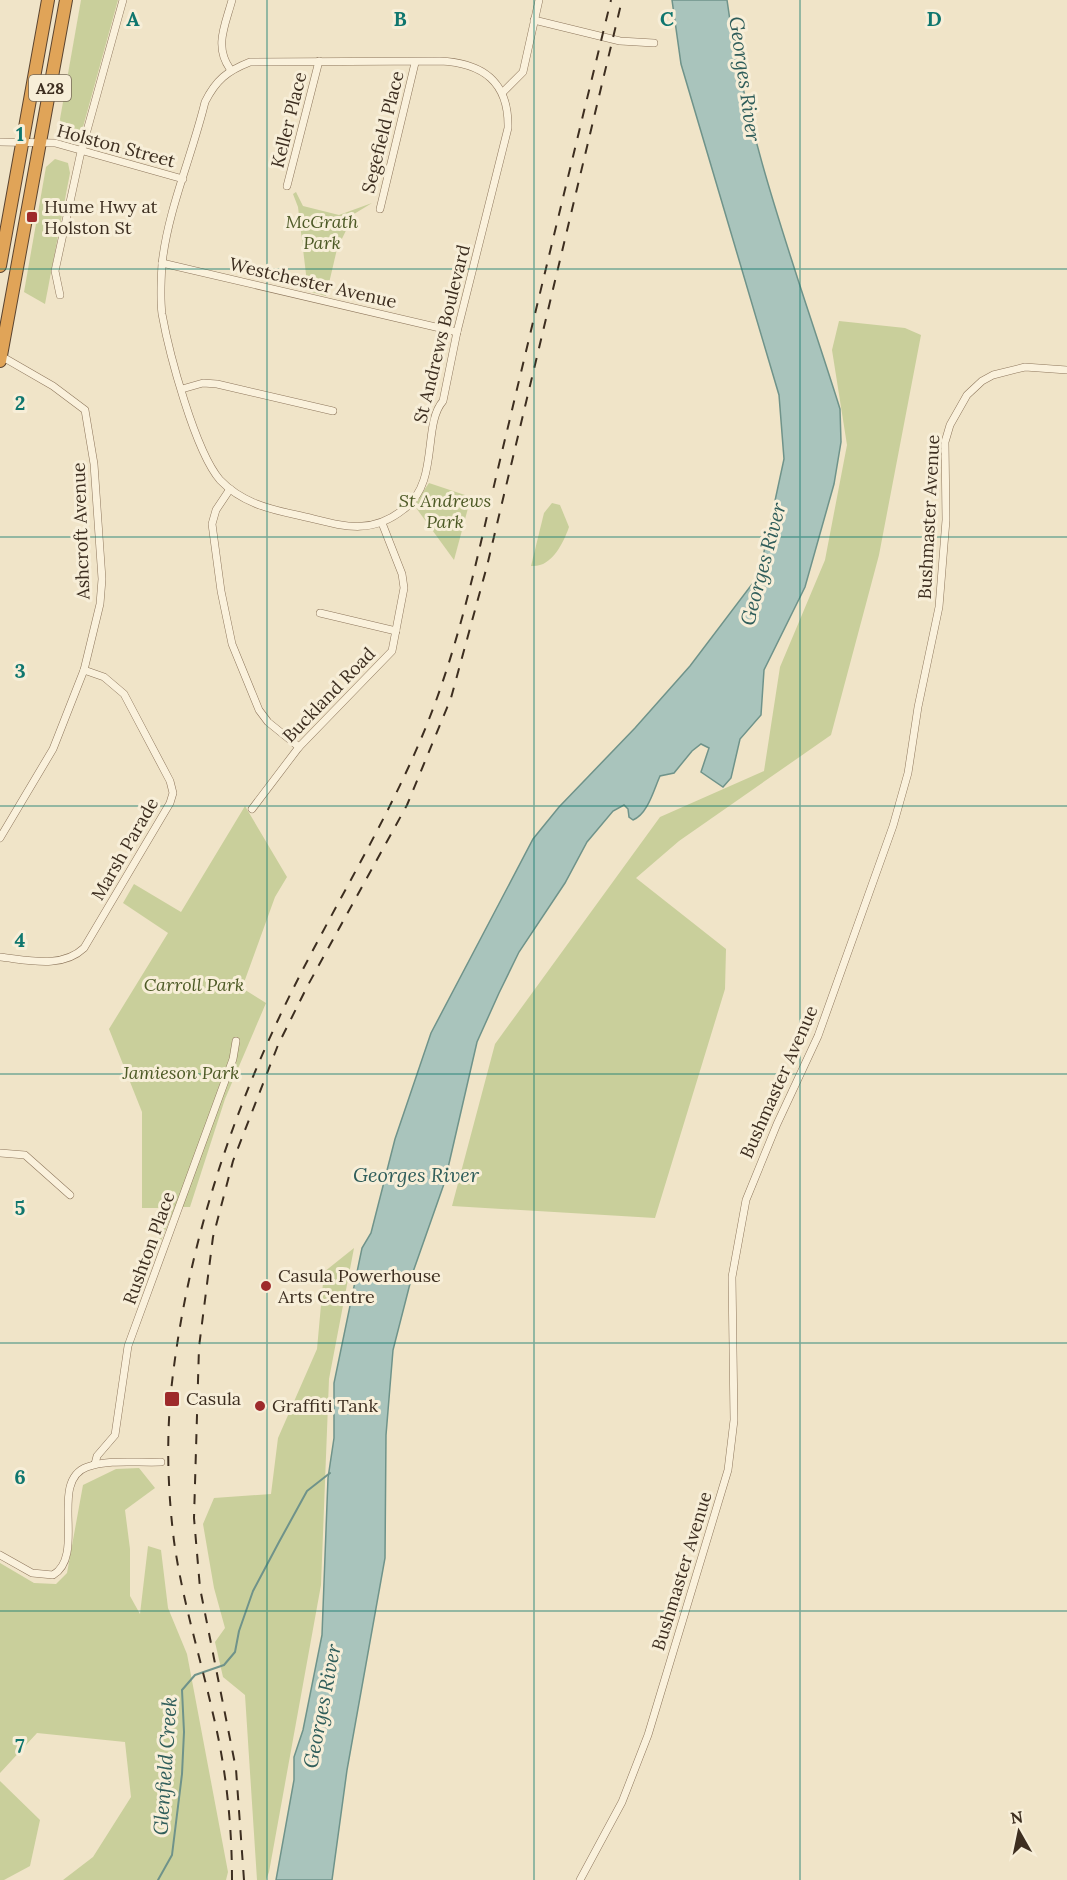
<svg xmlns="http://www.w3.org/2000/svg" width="1067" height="1880" viewBox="0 0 1067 1880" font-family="Lora,serif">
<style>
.green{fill:#c9cf9b}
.water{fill:#a9c4bc;stroke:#6f938a;stroke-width:1.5}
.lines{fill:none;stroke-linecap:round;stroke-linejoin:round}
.stream{stroke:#6f938a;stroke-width:2}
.street-casing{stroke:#8d765c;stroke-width:8}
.highway-casing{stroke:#5b4430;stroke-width:14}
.street{stroke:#faf1dc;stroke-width:7}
.highway{stroke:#e0a458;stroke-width:12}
.rail{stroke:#3d2e20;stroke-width:2;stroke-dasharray:10 10;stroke-linecap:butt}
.grid{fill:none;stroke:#0f766e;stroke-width:1.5;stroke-opacity:0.55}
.poi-dot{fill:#9e2a2b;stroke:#f7eed8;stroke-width:2}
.labels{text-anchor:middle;stroke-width:6;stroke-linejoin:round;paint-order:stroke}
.shield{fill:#f7eed8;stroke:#756857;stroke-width:1.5}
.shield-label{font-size:16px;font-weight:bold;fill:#3d2e20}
.street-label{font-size:18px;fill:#3d2e20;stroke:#f7eed8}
.poi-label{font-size:18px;fill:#3d2e20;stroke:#f7eed8;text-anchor:start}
.park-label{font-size:18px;font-style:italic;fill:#4d5a26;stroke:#f7eed8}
.water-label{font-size:20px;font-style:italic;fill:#2f5d5a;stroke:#f7eed8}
.grid-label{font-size:20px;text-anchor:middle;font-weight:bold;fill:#0f766e;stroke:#f7eed8;stroke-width:6;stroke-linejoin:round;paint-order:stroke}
</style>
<rect width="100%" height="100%" fill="#f0e4c8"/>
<g class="green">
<polygon points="81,0 118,0 83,127 80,132 69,134 62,131 60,119"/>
<polygon points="55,159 68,163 70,173 45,304 24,292 46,167"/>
<polygon points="296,192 303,206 339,215 372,203 354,214 337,249 326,296 308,291 298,207 293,194"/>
<polygon points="839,321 905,328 921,335 879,555 831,735 679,841 636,878 726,949 725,989 655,1218 452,1206 495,1044 660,817 764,771 780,667 825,560 847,445 832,350"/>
<polygon points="429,483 471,497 454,560 414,505"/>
<path d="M552 503 560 505 569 527C563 544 551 568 531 566L544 513Z"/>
<polygon points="245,806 287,877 275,897 242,988 266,1003 225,1099 190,1207 175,1207 153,1260 165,1208 142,1208 142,1112 109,1029 168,933 123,903 134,884 181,912"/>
<polygon points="354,1248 329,1379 321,1585 269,1872 266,1880 257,1880 245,1695 223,1677 215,1642 225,1628 214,1588 203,1524 214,1498 271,1494 278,1438 317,1349 324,1272"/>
<polygon points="139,1468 155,1488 125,1510 130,1549 130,1596 140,1614 148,1546 161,1550 168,1608 187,1654 228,1872 226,1880 63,1880 93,1857 131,1797 125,1742 37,1733 0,1773 0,1563 34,1583 56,1584 67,1573 83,1485 116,1469"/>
<polygon points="0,1781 40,1820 30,1866 4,1880 0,1880"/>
</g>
<path class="water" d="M672 0H727C746 140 798 275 840 409L841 442 834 484 805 587 764 670 761 715 740 739 731 778 723 787 701 772 709 748 701 744 692 751 674 773 660 776C654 789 648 814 633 820L629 817 628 809 624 805 613 811 587 842 565 883 519 952 499 993 477 1042 445 1181 413 1272 393 1350 386 1435 385 1558 347 1770 332 1880H276L294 1780V1757L303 1730 322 1635 328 1478 334 1438V1383L362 1248 371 1233 395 1139 431 1033 533 839 559 807 635 728 690 666 759 575 784 459 779 395 681 64Z"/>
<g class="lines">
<polyline class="stream" points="158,1880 172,1855 182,1774 184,1732 182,1690 195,1675 224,1665 235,1652 239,1631 253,1591 279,1542 307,1491 330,1473"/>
<g class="street-casing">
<g id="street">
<polyline points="534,20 620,41 654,43"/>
<path d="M440 61C483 63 509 82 508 128L457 332 443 401C422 425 440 482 404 509 368 538 338 524 297 515 268 509 241 502 220 480 195 451 169 353 162 314 160 298 161 280 162 264 168 209 192 156 205 102 216 80 227 71 250 62Z"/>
<path d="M230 69C214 46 225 26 232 0"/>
<polyline points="503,92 523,72 539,0"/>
<polyline points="0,142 55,143 183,179"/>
<polyline points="287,186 319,61"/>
<polyline points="380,209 415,63"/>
<polyline points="162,263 457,332"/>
<polyline points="60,295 55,271 80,156 123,0"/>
<polyline points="182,389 203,383 217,384 333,411"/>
<polyline points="230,489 216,510 212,524 221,591 232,644 259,710 268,722 299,747"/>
<polyline points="320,613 396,631"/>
<polyline points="252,809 299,747 392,651 404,588 402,574 382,523"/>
<polyline points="0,838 53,749 84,670 100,604 102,579 94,464 85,410 53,386 1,356"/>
<path d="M0 957C28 960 62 969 84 948L170 803 173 793 170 781 124 694 104 677 84 670"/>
<polyline points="0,1153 25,1155 70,1195"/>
<polyline points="95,1464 97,1456 115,1435 128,1346 233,1059 236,1041"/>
<path d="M0 1555 32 1573 53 1575C87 1555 48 1481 87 1467 109 1459 137 1463 161 1462"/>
<polyline points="580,1880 622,1802 648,1735 728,1470 734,1420 732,1277 746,1200 777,1124 818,1036 893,826 908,773 918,707 939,607 946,520 945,442 950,425 967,395 982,381 993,375 1025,367 1067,370"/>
</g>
</g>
<g class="highway-casing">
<g id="highway">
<polyline points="0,266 48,0"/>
<polyline points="0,361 66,0"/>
</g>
</g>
<use href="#street" class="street"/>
<use href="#highway" class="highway"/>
<g class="rail">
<path d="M232 1880C232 1824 226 1768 213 1714 200 1656 182 1599 174 1541 167 1485 166 1429 173 1374 190 1237 235 1103 297 981 345 886 401 798 437 698 468 612 485 520 507 431 541 288 576 144 611 0"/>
<polyline points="244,1880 236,1769 200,1588 194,1518 199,1347 213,1237 233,1161 278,1045 308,985 407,805 451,698 487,566 622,0"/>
</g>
</g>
<path class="grid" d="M267 0V1880M534 0V1880M800 0V1880M0 269H1067M0 537H1067M0 806H1067M0 1074H1067M0 1343H1067M0 1611H1067"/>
<g class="poi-dot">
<rect x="26" y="211" width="12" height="12" rx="3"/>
<circle cx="266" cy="1286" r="6"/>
<rect x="164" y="1391" width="16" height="16" rx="3"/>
<circle cx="260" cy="1406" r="6"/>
</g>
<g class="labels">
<rect class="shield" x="29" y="75" width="42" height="26" rx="4.5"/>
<g class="shield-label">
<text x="50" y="94">A28</text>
</g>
<g class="street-label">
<text transform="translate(289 120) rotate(-76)" y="6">Keller Place</text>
<text transform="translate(383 132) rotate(-76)" y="6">Segefield Place</text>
<text transform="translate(116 146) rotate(15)" y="6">Holston Street</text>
<text transform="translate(313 283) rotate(13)" y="6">Westchester Avenue</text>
<text transform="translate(442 334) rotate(-76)" y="6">St Andrews Boulevard</text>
<text transform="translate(929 517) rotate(-87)" y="6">Bushmaster Avenue</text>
<text transform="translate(81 531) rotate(-92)" y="6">Ashcroft Avenue</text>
<text transform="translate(329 695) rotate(-46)" y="6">Buckland Road</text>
<text transform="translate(125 849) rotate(-60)" y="6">Marsh Parade</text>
<text transform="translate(779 1082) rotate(-66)" y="6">Bushmaster Avenue</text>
<text transform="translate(149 1248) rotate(-70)" y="6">Rushton Place</text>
<text transform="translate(682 1571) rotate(-73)" y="6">Bushmaster Avenue</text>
</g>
<g class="poi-label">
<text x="44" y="213">Hume Hwy at<tspan x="44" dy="21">Holston St</tspan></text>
<text x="278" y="1282">Casula Powerhouse<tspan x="278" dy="21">Arts Centre</tspan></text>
<text x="186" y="1405">Casula</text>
<text x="272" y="1412">Graffiti Tank</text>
</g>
<g class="park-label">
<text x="322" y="228">McGrath<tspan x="322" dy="21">Park</tspan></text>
<text x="445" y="507">St Andrews<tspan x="445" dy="21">Park</tspan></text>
<text x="194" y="991">Carroll Park</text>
<text x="181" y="1079">Jamieson Park</text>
</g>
<g class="water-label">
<text transform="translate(745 79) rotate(82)" y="7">Georges River</text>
<text transform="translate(763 564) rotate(-75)" y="7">Georges River</text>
<text x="416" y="1182">Georges River</text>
<text transform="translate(322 1706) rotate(-79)" y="7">Georges River</text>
<text transform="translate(165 1766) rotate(-86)" y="7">Glenfield Creek</text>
</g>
</g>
<g class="grid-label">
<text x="133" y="26">A</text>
<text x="400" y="26">B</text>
<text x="667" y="26">C</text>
<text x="934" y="26">D</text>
<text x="20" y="141">1</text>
<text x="20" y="410">2</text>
<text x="20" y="678">3</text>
<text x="20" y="947">4</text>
<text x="20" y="1215">5</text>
<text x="20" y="1484">6</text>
<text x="20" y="1753">7</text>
</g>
<g transform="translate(1019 1832) rotate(351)" stroke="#f7eed8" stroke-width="4.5" paint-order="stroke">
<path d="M0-4.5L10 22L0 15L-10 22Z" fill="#3d2e20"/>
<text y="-9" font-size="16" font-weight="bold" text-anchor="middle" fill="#3d2e20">N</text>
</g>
</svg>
